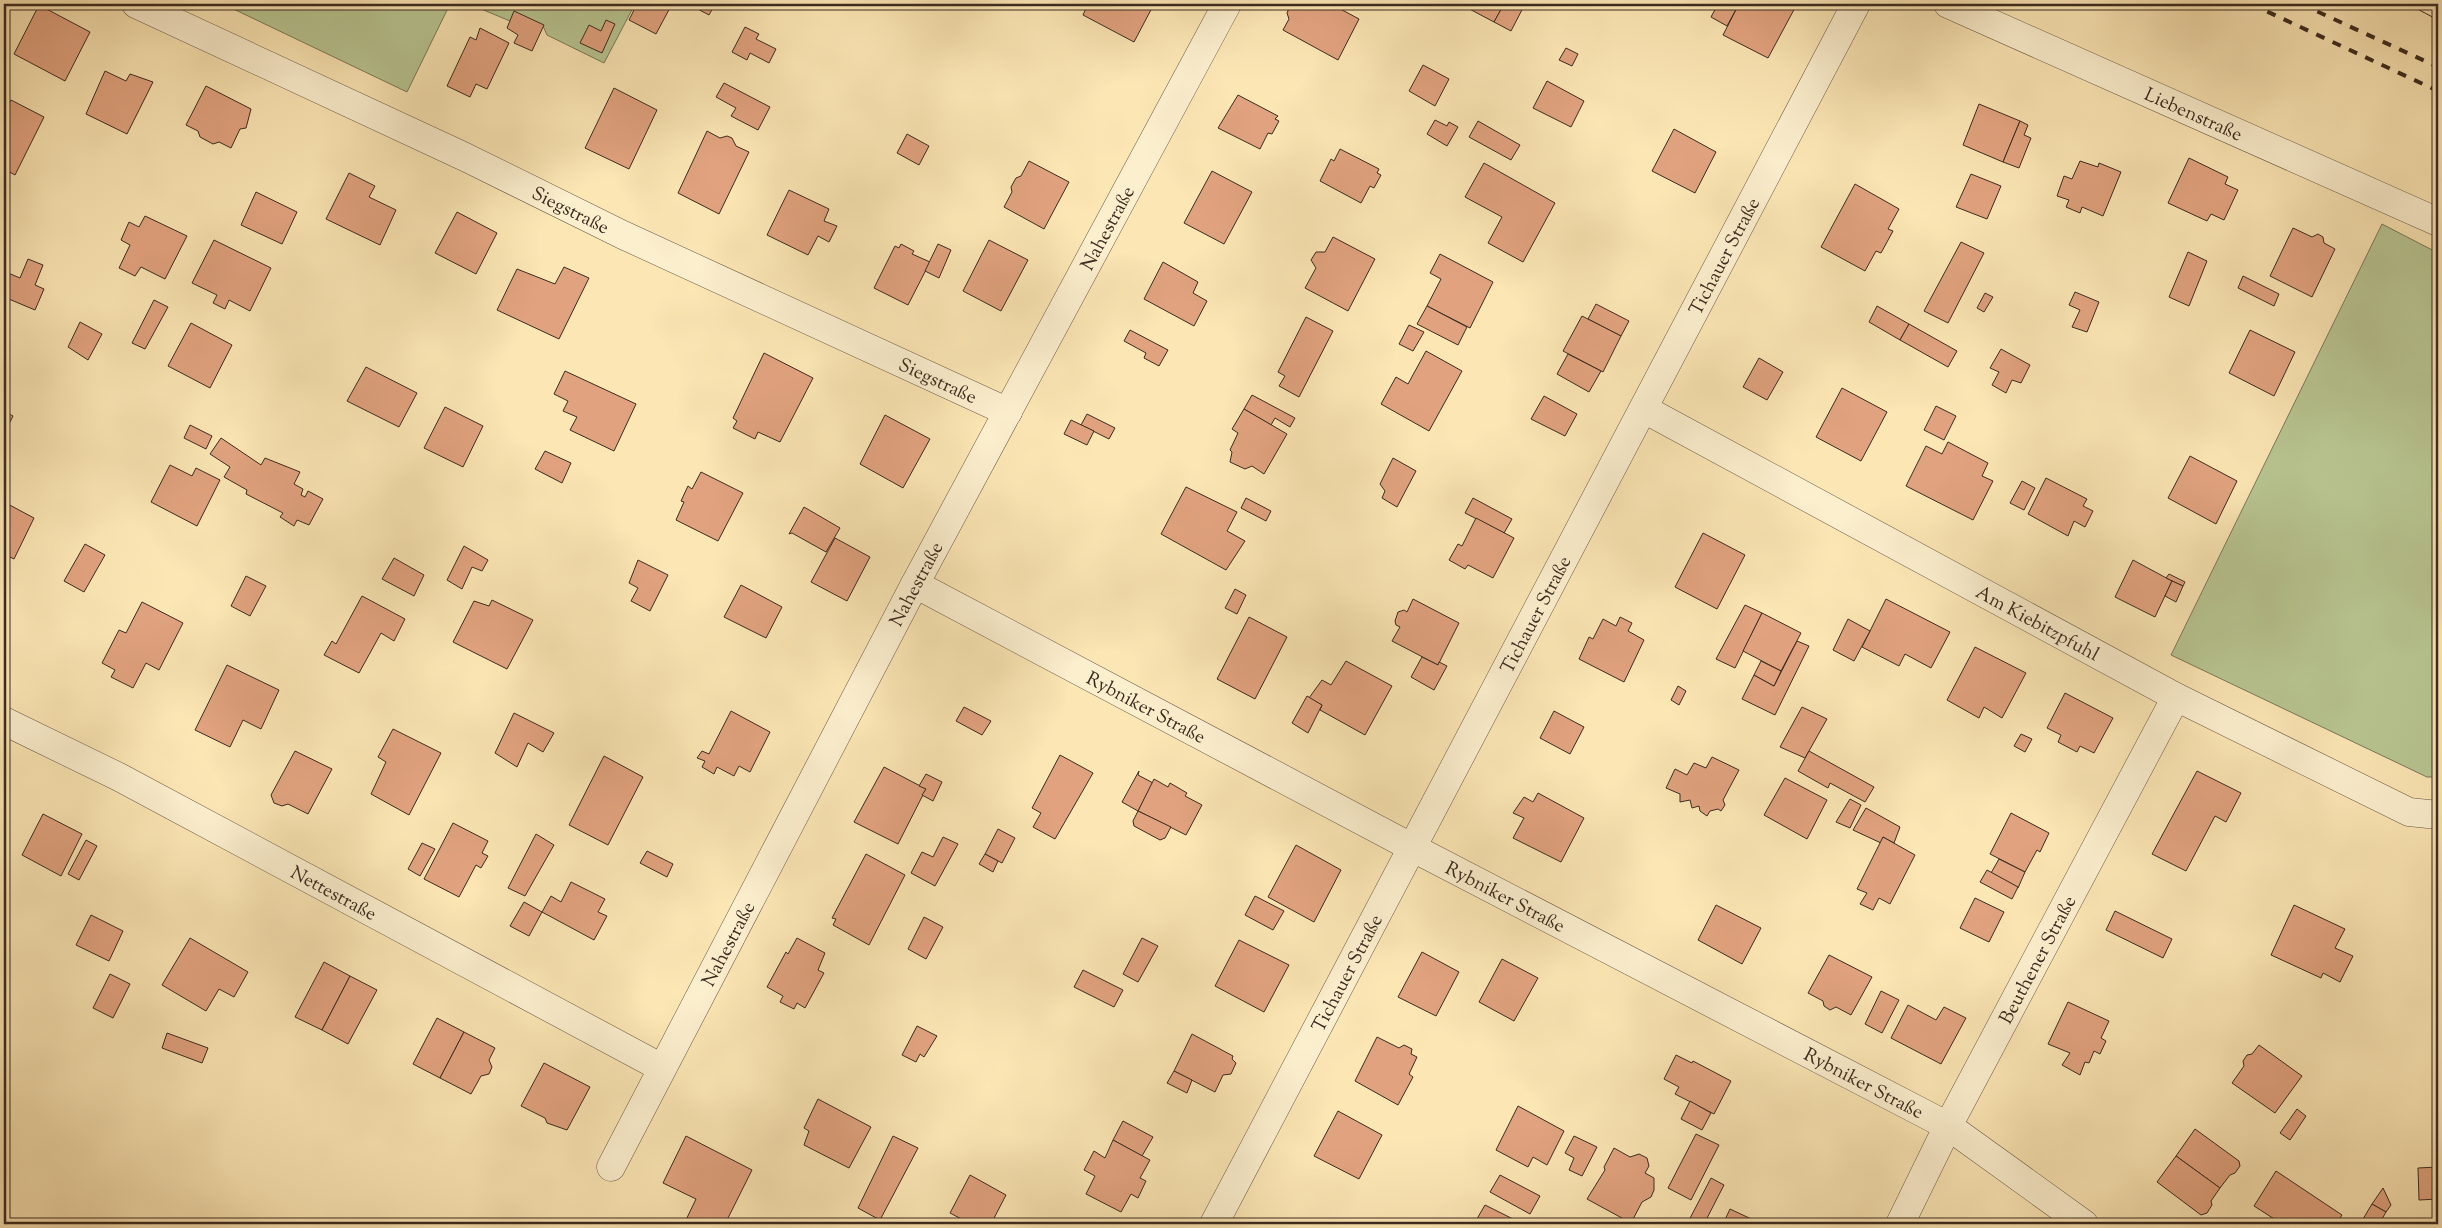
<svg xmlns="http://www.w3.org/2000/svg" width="2442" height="1228" viewBox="0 0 2442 1228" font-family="'Sorts Mill Goudy',serif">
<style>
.green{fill:#b8c692;stroke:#7a7859}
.building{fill:#e1a37f;stroke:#3c2b20}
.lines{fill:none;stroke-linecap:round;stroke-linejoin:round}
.minor-casing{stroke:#6c5a45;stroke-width:29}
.minor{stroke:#fcefce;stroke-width:28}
.tram{stroke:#3c2b20;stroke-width:1}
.rail{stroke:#3c2b20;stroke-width:4;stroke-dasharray:9 9;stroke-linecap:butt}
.labels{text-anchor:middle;stroke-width:4;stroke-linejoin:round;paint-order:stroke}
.street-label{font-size:19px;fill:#3c2b20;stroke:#fcefce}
</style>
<rect width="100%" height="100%" fill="#fbe6b4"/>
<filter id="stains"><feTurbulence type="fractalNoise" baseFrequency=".004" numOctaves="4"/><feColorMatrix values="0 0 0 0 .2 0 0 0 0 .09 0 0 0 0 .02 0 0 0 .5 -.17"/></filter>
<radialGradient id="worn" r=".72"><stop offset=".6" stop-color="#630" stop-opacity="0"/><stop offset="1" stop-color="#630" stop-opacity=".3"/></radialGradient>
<g class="green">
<polygon points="223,4 450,4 407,92"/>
<polygon points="469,4 635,4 604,63 547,35 543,26 510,21"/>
<polygon points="2382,224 2438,253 2438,777 2427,777 2171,655"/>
</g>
<g class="building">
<polygon points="637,4 672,4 656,34 629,20"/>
<polygon points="688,4 715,4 709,15"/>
<polygon points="1088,4 1154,4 1134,42 1083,15"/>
<polygon points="1295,4 1331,4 1359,19 1338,60 1283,30 1289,19 1287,13 1290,6"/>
<polygon points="1460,4 1504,4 1494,22"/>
<polygon points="1504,4 1525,4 1511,31 1494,22"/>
<polygon points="1718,4 1739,4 1727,26 1711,17"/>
<polygon points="1739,4 1797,4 1768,58 1723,35"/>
<polygon points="39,5 90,32 65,81 14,54"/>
<polygon points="514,11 544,25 532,51 514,43 518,35 507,28"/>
<polygon points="606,20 615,24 602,53 580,43 589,25 601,31"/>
<polygon points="745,27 759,34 756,39 776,49 769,63 750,53 747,60 732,52"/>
<polygon points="480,28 509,43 487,89 476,84 470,97 447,86 470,37 476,40"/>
<polygon points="1566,48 1578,54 1572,66 1559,60"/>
<polygon points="1423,65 1449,79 1435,106 1409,91"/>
<polygon points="105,71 126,81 130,74 153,82 127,134 86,114"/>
<polygon points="1547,81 1584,101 1571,127 1533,108"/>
<polygon points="724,83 770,107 758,130 731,116 736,108 716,97"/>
<polygon points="206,86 251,109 246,128 240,129 231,148 219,142 213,144 200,137 198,131 186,125"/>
<polygon points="614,88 657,110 629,169 585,148"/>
<polygon points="1238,95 1278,116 1275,119 1279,121 1272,134 1268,133 1260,149 1218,128"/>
<polygon points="11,100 44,117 15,175 4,169 4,113"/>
<polygon points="1979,104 2020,121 2003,162 1963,145"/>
<polygon points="1435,120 1447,126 1449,122 1458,127 1447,146 1427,134"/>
<polygon points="1478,121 1520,145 1511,160 1469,137"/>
<polygon points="2020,121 2028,125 2024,135 2031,138 2019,168 2003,162"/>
<polygon points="1674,129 1716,152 1695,193 1652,171"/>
<polygon points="707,131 720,138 727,136 732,138 736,146 749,152 719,214 678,193"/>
<polygon points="907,134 929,146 919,165 897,153"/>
<polygon points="1340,149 1379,169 1377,173 1381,175 1374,188 1370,186 1361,203 1320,181 1331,159 1334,161"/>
<polygon points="2189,158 2228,177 2225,184 2238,190 2224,220 2211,214 2207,221 2168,203"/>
<polygon points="1029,161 1069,182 1044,229 1004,207 1012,192 1011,187 1016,178 1021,176"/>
<polygon points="2080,161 2098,167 2099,163 2121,172 2103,216 2082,207 2080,213 2066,207 2069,200 2057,196 2064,176 2072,179"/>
<polygon points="1484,163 1555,203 1523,262 1488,243 1502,217 1465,197"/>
<polygon points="1212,171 1252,192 1224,244 1184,223"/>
<polygon points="349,173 375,186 369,197 396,210 380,245 326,219"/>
<polygon points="1971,174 2001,186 1987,219 1956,207"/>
<polygon points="1855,184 1899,209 1888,229 1893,231 1881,253 1876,251 1865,271 1821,247"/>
<polygon points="789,190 829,209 824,221 837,226 829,242 818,236 808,255 767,235"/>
<polygon points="256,192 297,212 282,244 241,225"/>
<polygon points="457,212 497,233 476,274 435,253"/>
<polygon points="145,216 187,236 165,279 141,267 135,276 119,268 130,245 121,240 129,222 139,227"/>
<polygon points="2293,228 2312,237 2318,234 2323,237 2324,243 2335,249 2312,297 2270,276"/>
<polygon points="1333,237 1375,259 1348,311 1305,288 1316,268 1311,260 1316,252 1325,252"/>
<polygon points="214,240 271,268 250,311 229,300 225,309 213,303 217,295 192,283"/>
<polygon points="989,240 1028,260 1001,311 963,291"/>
<polygon points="1961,242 1984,253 1948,323 1924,311"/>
<polygon points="901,244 914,251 912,254 930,262 908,305 874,288 895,246 899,248"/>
<polygon points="938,244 951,250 939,278 925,271"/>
<polygon points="2188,252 2207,261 2189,306 2169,297"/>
<polygon points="1440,254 1493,282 1470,328 1427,306 1441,279 1430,273"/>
<polygon points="28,259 43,265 35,285 44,289 35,310 4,297 4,283 8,273 20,278"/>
<polygon points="1163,262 1198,282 1193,293 1207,301 1194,326 1144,299"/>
<polygon points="564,267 589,278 559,339 497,310 517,269 555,284"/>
<polygon points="2243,276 2279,294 2274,306 2238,288"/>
<polygon points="2075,292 2099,302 2087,332 2072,327 2080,310 2069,305"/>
<polygon points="1985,293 1993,297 1984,312 1977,308"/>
<polygon points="154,300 168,307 145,349 132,343"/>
<polygon points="1596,304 1629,321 1621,336 1588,319"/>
<polygon points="1427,306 1467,327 1458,345 1417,324"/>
<polygon points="1877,306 1909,324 1900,340 1869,322"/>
<polygon points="1582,316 1621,336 1603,372 1563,351"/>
<polygon points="1306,317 1333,331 1299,397 1279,386 1285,376 1278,372"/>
<polygon points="80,322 102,334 88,360 68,347"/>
<polygon points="191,323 232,345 210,388 168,366"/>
<polygon points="1909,324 1957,351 1948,367 1900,340"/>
<polygon points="1409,325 1424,332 1413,351 1399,344"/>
<polygon points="1130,330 1168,350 1159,366 1144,358 1146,353 1124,341"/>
<polygon points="2250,330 2295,352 2274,396 2229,373"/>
<polygon points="2001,349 2030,365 2021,383 2012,380 2006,393 1992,385 1999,372 1990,368"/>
<polygon points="1426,351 1462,371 1429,431 1381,404 1396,377 1408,384"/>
<polygon points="764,353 813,378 780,442 758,432 755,439 733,428 737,421 733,418"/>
<polygon points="1568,354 1601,371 1589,392 1557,374"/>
<polygon points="1759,358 1783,372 1767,400 1743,387"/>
<polygon points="366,367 417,393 399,427 347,401"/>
<polygon points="565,371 636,404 614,451 570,430 577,417 563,411 568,401 554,394"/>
<polygon points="1842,388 1887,412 1861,461 1816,437"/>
<polygon points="1252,395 1295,418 1290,427 1275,418 1271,425 1244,409"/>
<polygon points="1544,396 1577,414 1565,436 1531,419"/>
<polygon points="1936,406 1956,416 1944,440 1924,430"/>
<polygon points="445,407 483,426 463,467 424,448"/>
<polygon points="1244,409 1287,434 1264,474 1252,466 1245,469 1230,462 1232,452 1230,450 1238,433 1232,429"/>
<polygon points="4,411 13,416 4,434"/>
<polygon points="1087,414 1115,428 1109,439 1081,425"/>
<polygon points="885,415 930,439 903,488 860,464"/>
<polygon points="1071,420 1094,431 1087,445 1064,434"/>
<polygon points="190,425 212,436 206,449 184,438"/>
<polygon points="221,438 261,465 265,458 300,472 294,484 303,489 301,495 305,497 308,491 323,499 309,525 297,520 294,526 280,517 283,513 246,494 247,490 224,477 230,467 210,454"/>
<polygon points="1948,442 1988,463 1982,476 1993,481 1973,520 1906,486 1926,446 1942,454"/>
<polygon points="545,451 571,463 562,483 535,469"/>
<polygon points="2190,456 2237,481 2216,524 2168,498"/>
<polygon points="1393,458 1416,471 1397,507 1382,498 1385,491 1380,484"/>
<polygon points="170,465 192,476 196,468 220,480 197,526 151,502"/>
<polygon points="701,472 743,493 718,541 676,520 684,502 681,501 688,486 692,489"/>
<polygon points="2046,478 2087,499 2083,506 2093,511 2085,527 2074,521 2068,536 2028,514"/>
<polygon points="2022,481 2035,488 2024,510 2010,503"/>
<polygon points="1186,487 1237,512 1227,531 1245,541 1226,570 1161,534"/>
<polygon points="1246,498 1271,511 1266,521 1241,508"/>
<polygon points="1473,498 1512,519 1504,533 1465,513"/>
<polygon points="4,502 34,518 14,559 4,554"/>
<polygon points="804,507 840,528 826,552 792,533 789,534"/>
<polygon points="1476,518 1514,538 1493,578 1468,565 1465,569 1449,560 1458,544 1462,546"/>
<polygon points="1703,533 1745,555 1717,609 1675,587"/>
<polygon points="835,538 870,557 847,601 811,582"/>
<polygon points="85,544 105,555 84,592 64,581"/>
<polygon points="464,546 488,560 482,571 472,567 462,589 447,580"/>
<polygon points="394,558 424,575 414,596 382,579"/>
<polygon points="638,560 668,575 650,611 631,601 638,588 629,583"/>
<polygon points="2133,560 2172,581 2155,617 2115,597"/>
<polygon points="2169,574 2185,582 2183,586 2166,578"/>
<polygon points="246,576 266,586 250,616 231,606"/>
<polygon points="2172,581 2183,586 2176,602 2165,596"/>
<polygon points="741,585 782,607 766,638 724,617"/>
<polygon points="1235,589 1246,595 1237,614 1225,608"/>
<polygon points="362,596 405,619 394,641 381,633 359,673 324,655 332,641 336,644"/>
<polygon points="1413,599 1459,623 1438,665 1392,641 1400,627 1396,625 1395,621 1398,612 1404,610 1407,612"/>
<polygon points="1886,599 1950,632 1931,668 1905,654 1899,666 1862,647"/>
<polygon points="492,600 533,620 507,669 453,642 474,601 489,606"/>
<polygon points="142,602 183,623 159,670 146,663 133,688 111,677 115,670 102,663 119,630 126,633"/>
<polygon points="1745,605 1762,613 1735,668 1716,659"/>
<polygon points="1762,613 1801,633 1781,671 1743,651"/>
<polygon points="1249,617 1287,637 1255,699 1217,679"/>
<polygon points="1620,617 1632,623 1628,631 1644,640 1624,682 1579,659 1589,637 1593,639 1603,619 1616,626"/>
<polygon points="1848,619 1870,631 1854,661 1833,650"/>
<polygon points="1797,641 1809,646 1775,715 1742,699 1754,675 1774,686"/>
<polygon points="1975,647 2026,673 2002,718 1984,707 1979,718 1947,700"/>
<polygon points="1422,657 1438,665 1439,662 1447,666 1434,690 1411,677"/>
<polygon points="1346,661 1392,686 1365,735 1320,710 1322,705 1309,698 1322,680 1331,685"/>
<polygon points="1761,661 1781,671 1774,686 1754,675"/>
<polygon points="227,665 279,690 261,729 243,720 230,747 195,730"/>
<polygon points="1678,686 1686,691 1679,705 1671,700"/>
<polygon points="2065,693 2113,718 2094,753 2080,746 2077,752 2058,742 2061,735 2047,728"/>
<polygon points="1307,696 1322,705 1308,733 1292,723"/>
<polygon points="964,707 991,721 982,735 956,721"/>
<polygon points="1802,707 1827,719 1805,758 1780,747"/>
<polygon points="731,711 770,732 750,772 739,766 734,776 717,767 714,774 702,767 705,761 697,758 702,751 709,754"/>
<polygon points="1554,711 1584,727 1570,754 1540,738"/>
<polygon points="514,713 554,733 543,752 528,743 517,767 495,753"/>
<polygon points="393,729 441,753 409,815 371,794 386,762 378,757"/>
<polygon points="2021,734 2032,739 2025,752 2014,746"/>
<polygon points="295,751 332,769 308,814 288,804 282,806 274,803 271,795"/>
<polygon points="1809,751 1874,787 1865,802 1830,783 1828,788 1798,771"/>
<polygon points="1060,755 1093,773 1055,839 1033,827 1041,813 1032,808"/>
<polygon points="604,756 643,777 608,845 569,825"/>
<polygon points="1712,757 1739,770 1723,800 1725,805 1721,811 1718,809 1710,811 1707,816 1700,811 1699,806 1692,808 1690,800 1680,802 1680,794 1666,788 1675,769 1687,775 1694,763 1706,768"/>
<polygon points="884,767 926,789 898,844 854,822"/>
<polygon points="1139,771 1138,775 1153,783 1138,811 1122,802"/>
<polygon points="2197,771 2241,793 2226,822 2215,816 2186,871 2152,854"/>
<polygon points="926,774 942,782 933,801 922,795 926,789 919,786"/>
<polygon points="1785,778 1827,800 1807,839 1764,815"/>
<polygon points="1154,779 1168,787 1170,783 1187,793 1185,796 1202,805 1186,835 1138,811"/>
<polygon points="1538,793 1584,818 1561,862 1513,838 1524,818 1513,813 1524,797 1533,802"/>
<polygon points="1850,799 1861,805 1850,828 1836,822"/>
<polygon points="1866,808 1900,827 1894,843 1883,837 1881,843 1853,830"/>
<polygon points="1138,811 1171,827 1165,838 1160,840 1134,826 1133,821"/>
<polygon points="2011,813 2049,833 2040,852 2037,850 2025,872 1990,854"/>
<polygon points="43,814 82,834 61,876 22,855"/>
<polygon points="453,823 488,841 482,853 488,856 481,868 476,865 459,897 424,879"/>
<polygon points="998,829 1015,838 1002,863 985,854"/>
<polygon points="536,834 554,845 525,896 508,888"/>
<polygon points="943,837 958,844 935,886 911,873 922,852 933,857"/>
<polygon points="1883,837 1915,855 1890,904 1879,898 1873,910 1860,904 1867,893 1857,889"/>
<polygon points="86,840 97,846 79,880 68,874"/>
<polygon points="422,843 435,849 420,876 408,869"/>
<polygon points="1296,845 1341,870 1314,922 1268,897"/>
<polygon points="647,851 673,864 667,877 640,863"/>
<polygon points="866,854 905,875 869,945 833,925 836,919 832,918"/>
<polygon points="985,854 998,861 993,872 979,864"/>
<polygon points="1999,859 2025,872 2018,888 1991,873"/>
<polygon points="1987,870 2018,887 2012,899 1980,882"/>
<polygon points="571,882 605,899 598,912 607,916 594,940 542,912 551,896 561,902"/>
<polygon points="1255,896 1284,911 1273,930 1245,915"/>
<polygon points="1975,898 2004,912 1989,942 1960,928"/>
<polygon points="524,902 542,912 529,936 510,926"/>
<polygon points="1716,905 1761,928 1742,964 1698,940"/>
<polygon points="2294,905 2345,929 2335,948 2353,956 2340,982 2323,973 2321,978 2271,955"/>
<polygon points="2115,911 2172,939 2163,958 2106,930"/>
<polygon points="91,915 123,931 109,961 76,945"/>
<polygon points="924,917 943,927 926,959 908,949"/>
<polygon points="190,938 248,972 234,997 219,989 206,1011 162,985"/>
<polygon points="797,938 825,953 818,970 824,973 805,1008 797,1003 794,1009 780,1002 783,996 767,987 786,952 788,954"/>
<polygon points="1142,938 1158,946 1138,982 1123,974"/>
<polygon points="1239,940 1289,965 1264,1012 1215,986"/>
<polygon points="1422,952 1459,972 1436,1016 1398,997"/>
<polygon points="1829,955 1872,977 1851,1015 1836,1007 1830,1010 1824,1006 1823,1001 1808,993"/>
<polygon points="1502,959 1538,978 1514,1021 1479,1002"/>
<polygon points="324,962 350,976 322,1030 295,1017"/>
<polygon points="1083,970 1123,990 1114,1007 1074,987"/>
<polygon points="110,974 130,984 113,1018 93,1008"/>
<polygon points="350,976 377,990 348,1044 322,1030"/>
<polygon points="1881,991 1899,1000 1882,1033 1865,1024"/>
<polygon points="2068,1002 2109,1021 2101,1038 2106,1041 2100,1054 2094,1051 2089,1063 2085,1062 2080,1075 2062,1065 2070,1053 2048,1044"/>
<polygon points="1908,1005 1936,1020 1944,1007 1966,1018 1941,1064 1891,1038"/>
<polygon points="437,1018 464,1032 440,1078 413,1064"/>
<polygon points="917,1026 937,1036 924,1057 920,1054 916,1062 902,1055"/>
<polygon points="464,1032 495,1048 489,1060 492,1067 489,1074 481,1076 471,1094 440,1078"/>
<polygon points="167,1033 208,1048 202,1063 162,1048"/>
<polygon points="1192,1034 1233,1056 1232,1059 1236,1063 1231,1074 1223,1075 1215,1092 1174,1071"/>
<polygon points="1377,1037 1399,1048 1404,1045 1412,1049 1411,1054 1417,1057 1409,1074 1413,1077 1398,1105 1355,1081"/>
<polygon points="2259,1045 2302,1076 2275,1113 2232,1083 2244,1066 2243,1061 2247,1055 2252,1054"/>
<polygon points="1676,1055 1692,1063 1693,1061 1731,1081 1714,1114 1675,1094 1679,1087 1664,1079"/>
<polygon points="544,1063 590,1087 567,1130 547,1123 545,1118 521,1106"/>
<polygon points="1174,1071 1192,1080 1187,1093 1167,1083"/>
<polygon points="818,1099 871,1127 849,1168 804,1145 809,1131 804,1128"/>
<polygon points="1690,1101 1711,1113 1702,1130 1681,1119"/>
<polygon points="1518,1106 1564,1131 1547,1165 1533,1157 1528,1167 1496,1150"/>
<polygon points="2297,1109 2306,1116 2290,1140 2280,1133"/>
<polygon points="1338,1111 1382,1135 1359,1179 1314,1156"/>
<polygon points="1123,1121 1153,1137 1142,1156 1113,1140"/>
<polygon points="2195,1129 2239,1161 2240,1166 2235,1173 2230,1175 2220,1188 2176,1156"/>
<polygon points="1696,1134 1719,1145 1691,1200 1668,1188"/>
<polygon points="686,1136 752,1170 725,1224 684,1224 696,1199 663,1183"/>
<polygon points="893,1136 918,1148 880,1220 858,1208"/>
<polygon points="1574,1136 1597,1147 1582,1176 1569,1170 1574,1158 1565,1153"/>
<polygon points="1113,1140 1150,1160 1140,1178 1146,1181 1138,1198 1131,1194 1121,1212 1086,1194 1095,1176 1084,1170 1094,1151 1105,1158"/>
<polygon points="1614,1148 1630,1157 1639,1154 1647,1158 1649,1166 1645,1173 1654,1178 1654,1190 1651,1197 1642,1202 1631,1223 1587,1199 1605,1170 1604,1167"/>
<polygon points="2176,1156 2220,1188 2211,1201 2212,1205 2207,1213 2201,1215 2157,1182"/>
<polygon points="2438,1167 2438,1199 2419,1200 2418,1168"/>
<polygon points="2276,1171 2342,1215 2336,1224 2282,1224 2254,1206"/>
<polygon points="970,1175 1006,1195 991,1224 971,1224 950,1213"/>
<polygon points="1500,1175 1540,1196 1530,1214 1490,1192"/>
<polygon points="1711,1178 1724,1185 1704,1224 1687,1224"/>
<polygon points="2383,1188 2391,1205 2386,1212 2372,1204"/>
<polygon points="2372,1204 2386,1212 2379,1224 2360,1224"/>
<polygon points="1485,1205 1523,1224 1474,1224"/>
<polygon points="1730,1209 1762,1224 1723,1224"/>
</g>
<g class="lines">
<g class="minor-casing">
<g id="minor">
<path id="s1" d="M136 4 465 157 623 235 1008 412"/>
<path id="s2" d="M1948 4 2438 222"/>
<path id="s3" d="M1644 409 2176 697 2409 812 2438 815"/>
<path id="s4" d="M915 584 1413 848 1948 1126 2084 1224"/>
<path id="s5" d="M4 721 119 777 662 1068"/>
<path id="s6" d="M611 1167 915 584 1227 4"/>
<path id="s7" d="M1214 1224 1856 4"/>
<path id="s8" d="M1900 1224 1948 1126 2176 697"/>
</g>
</g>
<use href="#minor" class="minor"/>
<polyline class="tram" points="2408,4 2438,20"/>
<g class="rail">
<polyline points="2251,4 2438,91"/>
<polyline points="2301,4 2438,67"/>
</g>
</g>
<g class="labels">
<g class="street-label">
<text dy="7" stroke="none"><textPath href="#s2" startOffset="269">Liebenstraße</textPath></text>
<text dy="7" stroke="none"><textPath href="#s1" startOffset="481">Siegstraße</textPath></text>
<text dy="7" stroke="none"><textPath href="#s6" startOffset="1062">Nahestraße</textPath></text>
<text dy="7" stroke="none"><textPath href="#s7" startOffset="1094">Tichauer Straße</textPath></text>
<text dy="7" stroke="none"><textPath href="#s1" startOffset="886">Siegstraße</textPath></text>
<text dy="7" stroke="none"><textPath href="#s6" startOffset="658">Nahestraße</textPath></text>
<text dy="7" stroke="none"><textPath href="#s7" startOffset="689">Tichauer Straße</textPath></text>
<text dy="7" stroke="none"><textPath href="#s3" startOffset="448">Am Kiebitzpfuhl</textPath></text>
<text dy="7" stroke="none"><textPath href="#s4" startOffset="262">Rybniker Straße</textPath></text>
<text dy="7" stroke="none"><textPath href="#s5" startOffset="372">Nettestraße</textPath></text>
<text dy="7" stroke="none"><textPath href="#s4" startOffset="668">Rybniker Straße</textPath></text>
<text dy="7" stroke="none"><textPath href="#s6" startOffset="252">Nahestraße</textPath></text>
<text dy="7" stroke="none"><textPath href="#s8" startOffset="298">Beuthener Straße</textPath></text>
<text dy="7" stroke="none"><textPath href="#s7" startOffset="284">Tichauer Straße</textPath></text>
<text dy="7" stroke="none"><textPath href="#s4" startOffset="1072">Rybniker Straße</textPath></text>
</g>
</g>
<rect width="2442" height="1228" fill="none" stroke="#fbe6b4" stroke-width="20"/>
<rect x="5" y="5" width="2432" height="1218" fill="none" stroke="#3c2b20" stroke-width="2.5"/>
<rect x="10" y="10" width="2422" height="1208" fill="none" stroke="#3c2b20"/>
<rect width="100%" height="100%" filter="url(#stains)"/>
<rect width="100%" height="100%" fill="url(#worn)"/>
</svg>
